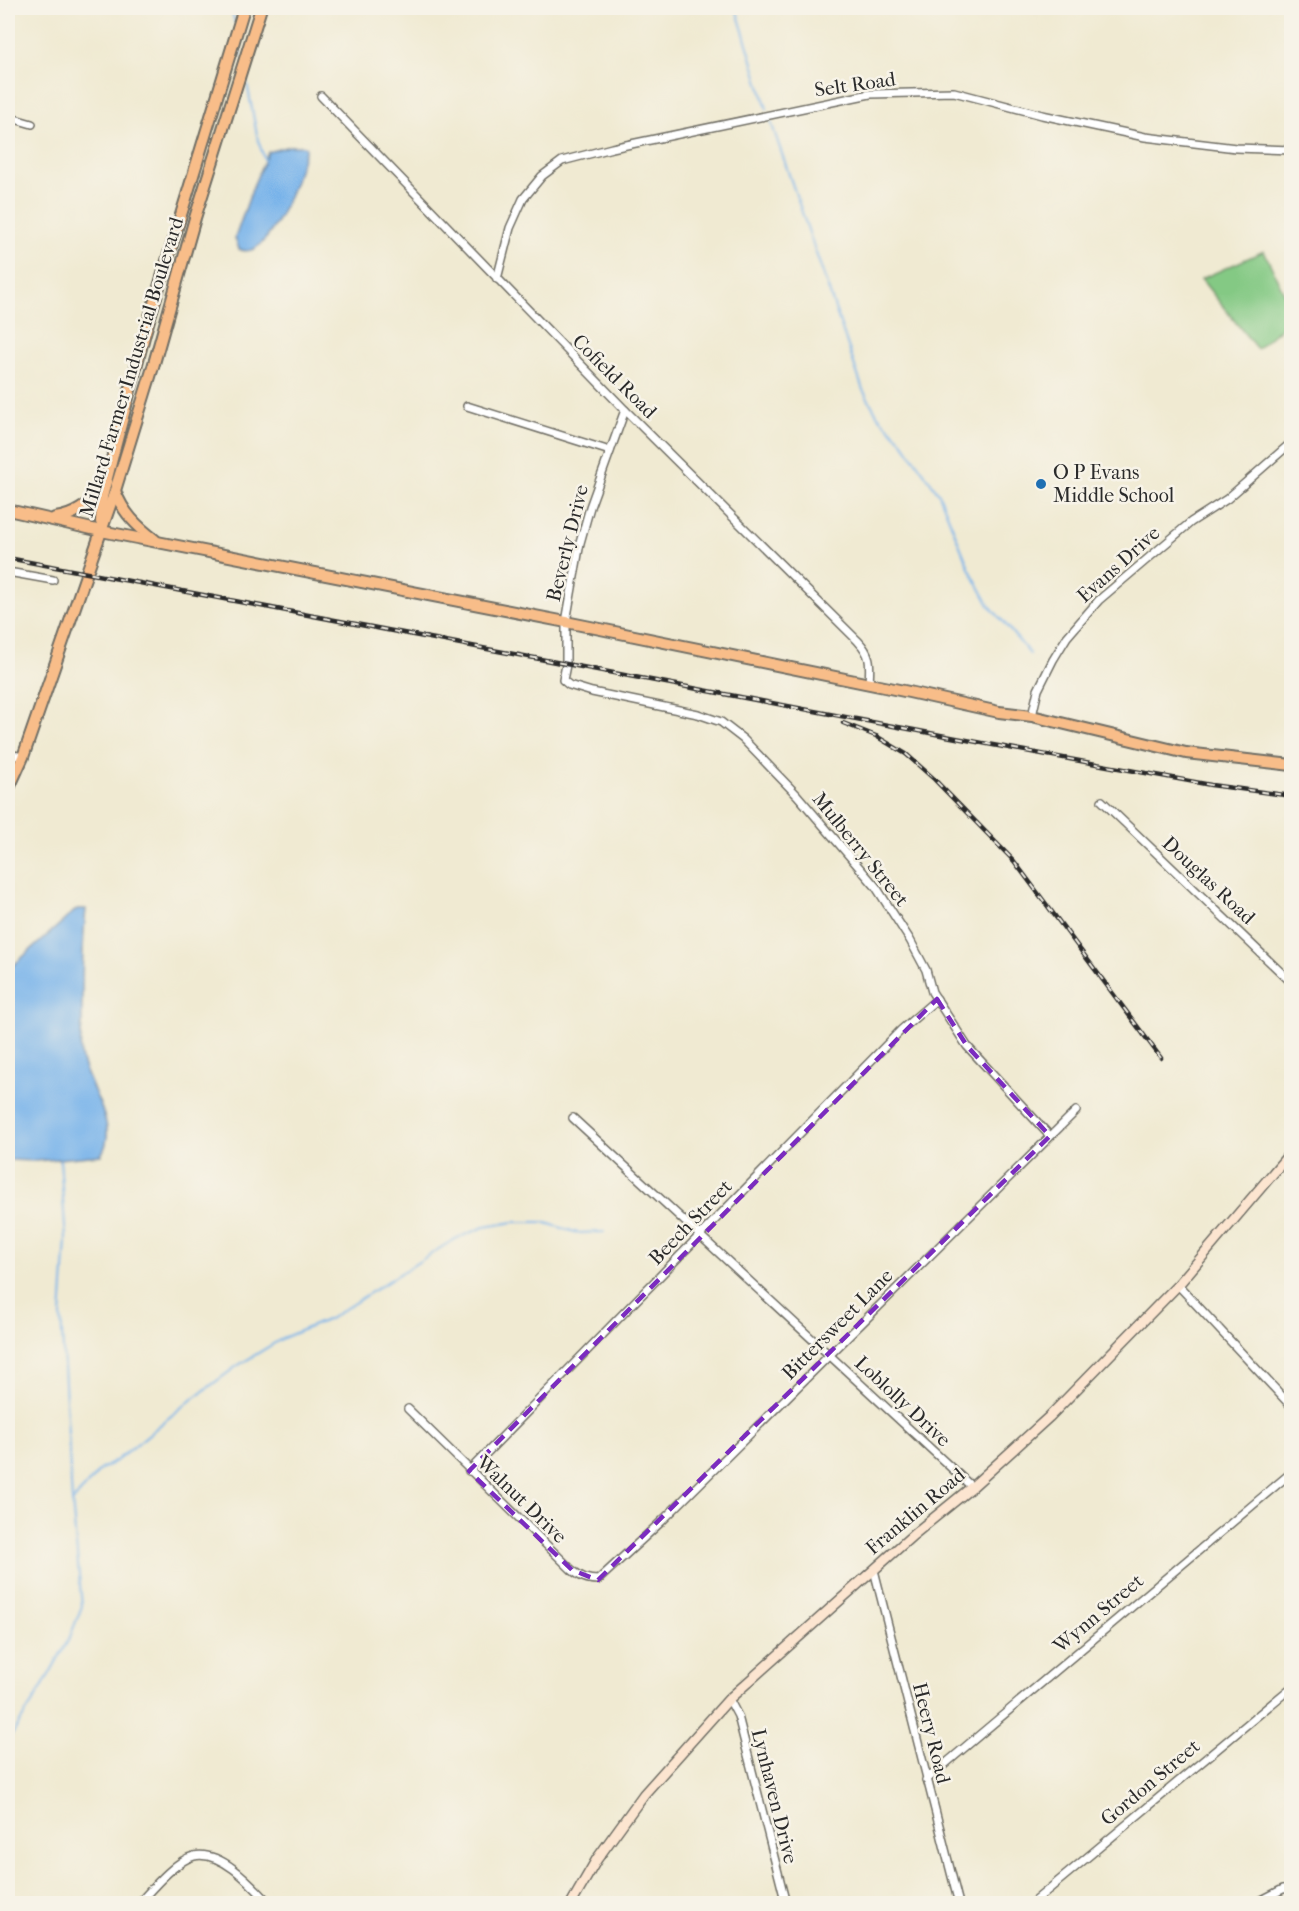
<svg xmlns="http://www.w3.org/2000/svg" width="1299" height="1911" viewBox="0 0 1299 1911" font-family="'IM FELL French Canon',serif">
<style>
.green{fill:#84c984;stroke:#587a58;stroke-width:1.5}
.water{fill:#78b3ea;stroke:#526f8a;stroke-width:1.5}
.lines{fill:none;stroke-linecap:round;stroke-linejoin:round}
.stream{stroke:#78b3ea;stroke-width:2}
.street-casing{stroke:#706e65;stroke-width:10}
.secondary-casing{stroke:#706e65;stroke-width:12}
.primary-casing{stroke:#706e65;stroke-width:14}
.street{stroke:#fff;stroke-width:7}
.secondary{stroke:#fce5d0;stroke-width:9}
.primary{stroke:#f8bd89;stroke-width:10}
.rail-casing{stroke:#2b2b2b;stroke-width:4.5}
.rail{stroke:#f7f3e8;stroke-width:2;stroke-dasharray:7;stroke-linecap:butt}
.marked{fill:none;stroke:#7b2cbf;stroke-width:4.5;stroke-dasharray:12 8;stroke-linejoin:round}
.poi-dot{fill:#1f6fb2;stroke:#f7f3e8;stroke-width:2}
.labels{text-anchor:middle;stroke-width:5;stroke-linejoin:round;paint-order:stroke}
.street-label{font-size:20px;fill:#2b2b2b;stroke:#f7f3e8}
.poi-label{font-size:20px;fill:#2b2b2b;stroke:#f7f3e8;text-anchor:start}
</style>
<rect width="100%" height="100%" fill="#f7f3e8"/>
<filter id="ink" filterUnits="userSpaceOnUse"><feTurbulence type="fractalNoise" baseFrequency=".0167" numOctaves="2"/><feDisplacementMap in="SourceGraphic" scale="12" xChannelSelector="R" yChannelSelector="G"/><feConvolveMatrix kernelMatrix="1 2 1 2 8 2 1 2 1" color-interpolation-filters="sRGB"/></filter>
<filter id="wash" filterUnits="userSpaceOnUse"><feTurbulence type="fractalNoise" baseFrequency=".008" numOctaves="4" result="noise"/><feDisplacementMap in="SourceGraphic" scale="24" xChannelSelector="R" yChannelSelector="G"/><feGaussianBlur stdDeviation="1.35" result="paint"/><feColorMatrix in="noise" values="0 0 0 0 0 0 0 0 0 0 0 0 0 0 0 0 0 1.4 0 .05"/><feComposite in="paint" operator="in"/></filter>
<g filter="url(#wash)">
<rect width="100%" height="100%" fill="#f0ead2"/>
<polygon class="green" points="1264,251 1291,308 1291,319 1257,349 1201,279"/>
<g class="water">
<path d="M289 146H304L306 148C300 169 270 265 239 249L235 238 254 184 268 152Z"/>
<path d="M77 909H86C82 946 82 982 82 1020 82 1031 79 1045 81 1056 87 1088 121 1124 101 1155L36 1161 8 1160V970Z"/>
</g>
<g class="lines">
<g class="stream">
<polyline points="231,8 235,23"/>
<polyline points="736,8 767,109"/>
<polyline points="238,41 241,56"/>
<polyline points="245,73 258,140 265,161"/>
<polyline points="771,122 863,390 878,416 901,440 939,494 969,568 989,605 1030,654"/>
<polyline points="72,1502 101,1469 116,1461 182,1407 237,1366 283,1338 329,1319 453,1240 484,1227 514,1222 543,1222 578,1233 604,1232"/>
<polyline points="8,1741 41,1689 70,1637 82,1606 72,1502 61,1316 66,1239 60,1160"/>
</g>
</g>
</g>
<g filter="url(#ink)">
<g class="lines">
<g class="street-casing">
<g id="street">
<path d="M321 96 625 410 858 641C872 656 870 664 869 684"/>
<polyline points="8,117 32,124"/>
<polyline points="497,279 510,228 523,199 542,176 562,161 612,148 870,94 954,92 1042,115 1145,137 1236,148 1292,150"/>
<polyline points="467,406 610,451"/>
<polyline points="625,410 590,507 580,543 566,622 566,665 563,680 569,685 592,692 698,714 721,722 743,739 797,795 876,887 910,940 926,970 932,992 967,1046 1050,1136"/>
<polyline points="8,572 53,580"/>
<polyline points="1032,716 1038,690 1053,660 1067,637 1099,600 1191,522 1227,499 1292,442"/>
<polyline points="8,754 23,757"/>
<polyline points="1102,801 1292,983"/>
<polyline points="573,1118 972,1487"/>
<polyline points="1178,1285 1292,1407"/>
<path d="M408 1409 572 1570C581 1577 587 1580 598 1580L662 1521 1076 1111"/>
<polyline points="469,1471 901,1030 937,999"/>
<polyline points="874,1570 959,1904"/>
<polyline points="729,1699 738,1716 786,1904"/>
<polyline points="926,1780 1292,1472"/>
<path d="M138 1904C151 1890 176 1860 194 1856 222 1850 253 1886 270 1904"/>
<polyline points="1031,1904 1292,1687"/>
<polyline points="1254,1904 1283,1889 1292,1888"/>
</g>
</g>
<g class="secondary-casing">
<polyline id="secondary" points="571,1904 597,1859 644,1794 729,1699 913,1535 972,1487 1049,1417 1178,1285 1292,1151"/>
</g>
<g class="primary-casing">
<g id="primary">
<path d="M115 491C123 513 137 526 155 540"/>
<polyline points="8,510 101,531 566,622 909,692 999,712 1032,716 1186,753 1292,765"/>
<path d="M55 518C75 516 88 504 103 491"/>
<polyline points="101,522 102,497 145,333 244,8"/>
<polyline points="8,790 23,757 113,497 153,367 195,218 261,8"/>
</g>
</g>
<use href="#street" class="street"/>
<use href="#secondary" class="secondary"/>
<use href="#primary" class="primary"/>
<g class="rail-casing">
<g id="rail">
<polyline points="8,558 993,745 1211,785 1292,796"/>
<polyline points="843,723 876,736 906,754 933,778 1014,861 1161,1058"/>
</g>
</g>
<use href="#rail" class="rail"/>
</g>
</g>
<path class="marked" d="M937 999 967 1046 1050 1136 598 1580 572 1570 469 1471Z"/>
<circle class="poi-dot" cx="1041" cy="484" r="6"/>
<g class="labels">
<g class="street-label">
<text transform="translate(855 84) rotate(-8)" y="7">Selt Road</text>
<text transform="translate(131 367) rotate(-73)" y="7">Millard Farmer Industrial Boulevard</text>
<text transform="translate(615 376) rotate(45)" y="7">Cofield Road</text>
<text transform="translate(567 543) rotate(-76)" y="7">Beverly Drive</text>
<text transform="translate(1118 564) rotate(-42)" y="7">Evans Drive</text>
<text transform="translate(861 849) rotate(51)" y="7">Mulberry Street</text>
<text transform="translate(1209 880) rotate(43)" y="7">Douglas Road</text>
<text transform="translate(690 1222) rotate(-46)" y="7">Beech Street</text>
<text transform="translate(837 1324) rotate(-45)" y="7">Bittersweet Lane</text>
<text transform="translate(903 1401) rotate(43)" y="7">Loblolly Drive</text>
<text transform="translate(522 1499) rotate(44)" y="7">Walnut Drive</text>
<text transform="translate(915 1511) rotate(-40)" y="7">Franklin Road</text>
<text transform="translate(1098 1613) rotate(-40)" y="7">Wynn Street</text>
<text transform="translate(932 1733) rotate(76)" y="7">Heery Road</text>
<text transform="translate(1150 1782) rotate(-40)" y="7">Gordon Street</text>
<text transform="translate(775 1796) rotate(76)" y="7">Lynhaven Drive</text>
</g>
<g class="poi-label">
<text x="1053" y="479">O P Evans<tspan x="1053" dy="23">Middle School</tspan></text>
</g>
</g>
<rect width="1299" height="1911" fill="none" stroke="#f7f3e8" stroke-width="30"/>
</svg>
